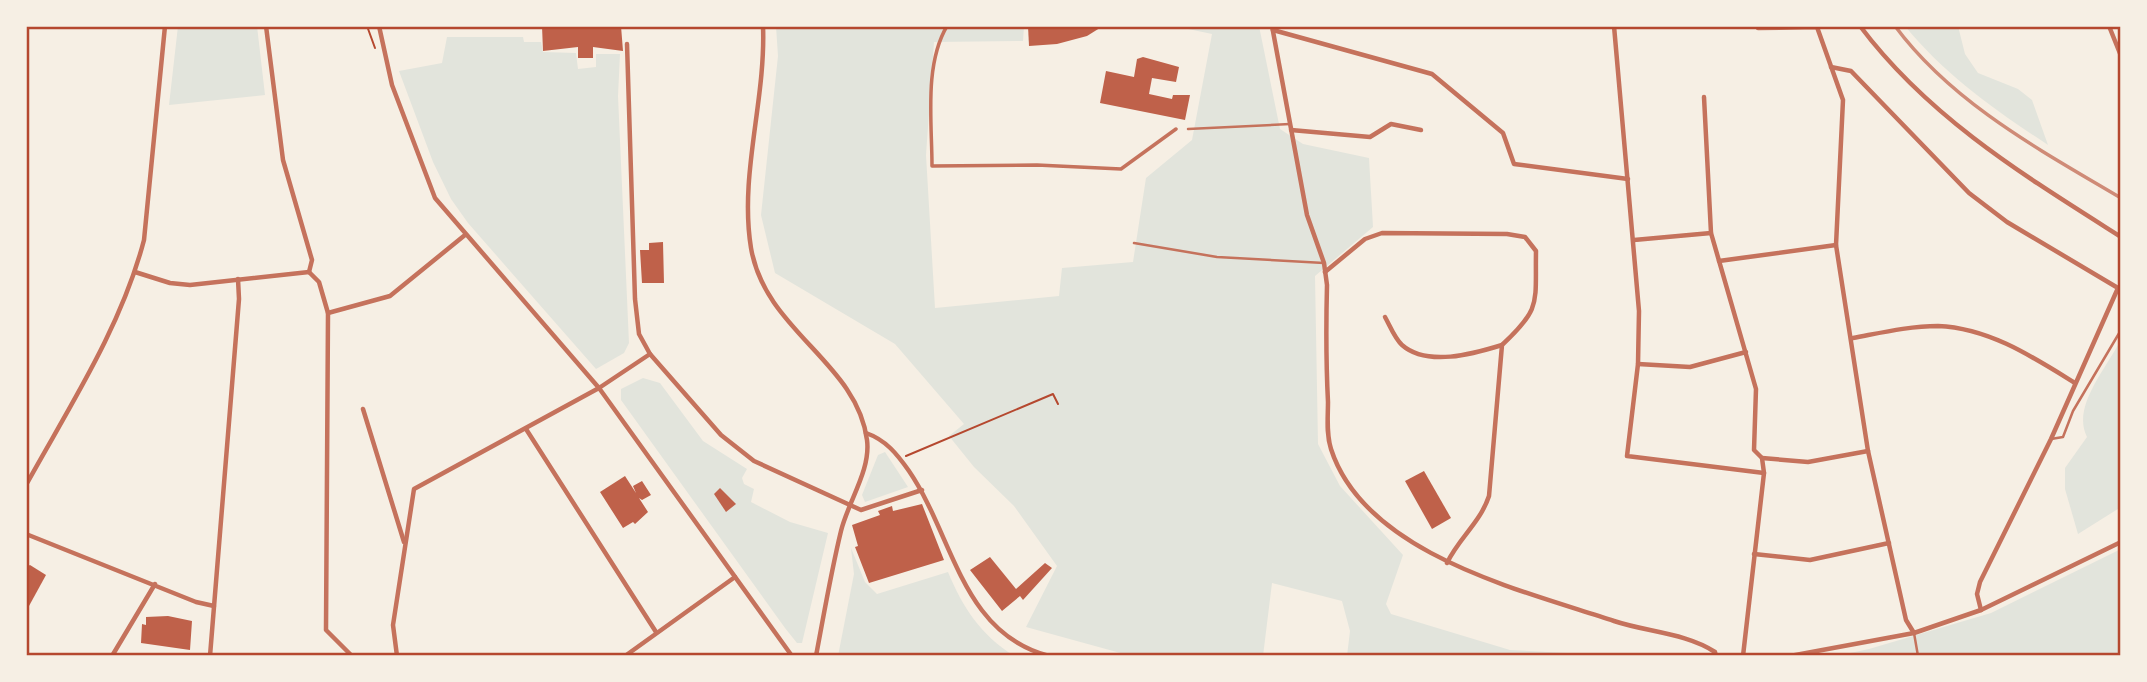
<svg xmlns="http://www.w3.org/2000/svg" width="2147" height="682" viewBox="0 0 2147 682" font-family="'Libre Baskerville',serif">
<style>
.green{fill:#e2e4dc}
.building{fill:#bf614a}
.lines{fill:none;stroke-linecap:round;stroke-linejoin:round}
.path{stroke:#b5482f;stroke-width:2}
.service{stroke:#c5725c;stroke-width:2.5}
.pedestrian{stroke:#c5725c;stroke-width:3.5}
.minor{stroke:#c5725c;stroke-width:4.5}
.rail{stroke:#cf8b77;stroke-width:3.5}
.neatline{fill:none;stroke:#b5482f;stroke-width:2.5}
</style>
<rect width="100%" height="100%" fill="#f6efe4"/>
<g class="green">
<polygon points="178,26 257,26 265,95 169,105"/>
<polygon points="776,26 1024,26 1023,41 934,42 926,155 935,308 1059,296 1062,268 1133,262 1146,178 1192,140 1212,34 1174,26 1259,26 1280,129 1303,144 1369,158 1373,227 1315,276 1318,444 1340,486 1403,555 1386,604 1391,614 1510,650 1625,656 1347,656 1350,631 1342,601 1272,583 1263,656 1124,654 1026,627 1057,566 1014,506 974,467 949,436 964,424 895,344 775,273 761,215 778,56"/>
<path d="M1905 26H1958L1965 54 1978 73 2018 89 2032 100 2048 145C1995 110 1946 76 1905 26Z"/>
<polygon points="447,37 523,37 524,42 541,42 543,52 576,53 578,69 596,67 596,54 620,54 618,96 629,343 624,353 596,369 468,223 451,199 433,162 399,71 442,63"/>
<path d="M2121 339V507L2078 534 2065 489V468L2087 437C2071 406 2108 367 2121 339Z"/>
<polygon points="643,378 660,383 703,441 747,469 742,478 744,484 754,489 751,502 790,522 828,533 802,643 797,643 785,628 621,400 621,389"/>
<polygon points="885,452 908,487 865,502 862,495 878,455"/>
<path d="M851 548 865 582 877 594 948 572C963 608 980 634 1014 656H838L854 574Z"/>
<polygon points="2121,549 2121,656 1836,656 1869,649 1991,613"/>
</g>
<g class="building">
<polygon points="542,26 621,26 623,51 593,47 593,58 578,58 578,47 543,51"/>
<polygon points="1028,26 1103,26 1087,36 1057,44 1029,46"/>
<polygon points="1143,57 1179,67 1176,82 1152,78 1149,94 1172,99 1173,95 1190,95 1185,120 1100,103 1106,71 1134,77 1137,59"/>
<polygon points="663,242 664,283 642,283 640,250 649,250 649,243"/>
<polygon points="1424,471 1451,518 1432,529 1405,481"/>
<polygon points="625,476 636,493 633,486 642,481 651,495 642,500 639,498 648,512 635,524 633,522 623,528 600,492"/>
<polygon points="720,488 736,504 726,512 714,494"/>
<polygon points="922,504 944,560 869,583 855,547 858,546 852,525 880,515 878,511 892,506 893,511"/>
<polygon points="990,557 1016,589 1045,563 1052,568 1023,600 1020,596 1002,611 970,570"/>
<polygon points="30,565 46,575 29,606 26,604 26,567"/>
<polygon points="168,616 192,621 190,650 141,643 142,624 146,625 146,617"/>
</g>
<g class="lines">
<g class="path">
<polyline points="367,26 375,48"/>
<polyline points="906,456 1053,394 1058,404"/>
</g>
<g class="service">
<polyline points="1188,129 1290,124"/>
<polyline points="1134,243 1217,257 1324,263"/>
<polyline points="2051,439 2063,437 2073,411 2121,330"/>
<polyline points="1914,633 1918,656"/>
</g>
<path class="pedestrian" d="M947 26C924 65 932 122 932 166L1037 165 1121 169 1176 129"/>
<g class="minor">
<polyline points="266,26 283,160 312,260 309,272"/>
<polyline points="379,26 392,85 435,198 599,388 792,656"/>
<path d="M763 26C766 100 739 175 751 248 765 331 857 362 867 440 871 470 848 502 841 531 831 572 824 614 816 656"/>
<path d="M1272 26 1307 215 1324 263 1327 285C1326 324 1326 363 1328 402 1328 417 1326 434 1331 449 1365 554 1521 590 1614 621 1647 632 1686 633 1715 652L1716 656"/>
<polyline points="1611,26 1733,26"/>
<polyline points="1614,26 1639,311 1638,364 1627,456 1764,473"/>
<path d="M1860 26C1929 118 2025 176 2121 237"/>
<polyline points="2109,26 2121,56"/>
<polyline points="1758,28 1817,27 1843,100 1836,245 1868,451 1906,620 1914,633"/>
<polyline points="1273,30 1432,74 1503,133 1514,164 1628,179"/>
<polyline points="627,44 635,299 639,334 650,354 721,435 754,461 861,510 922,490"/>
<polyline points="1831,67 1851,71 1969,193 2007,222 2118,288 2051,439 1980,582 1977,594 1981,610"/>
<polyline points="1704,97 1711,233 1756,389 1754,450 1762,458 1764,473 1743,656"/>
<polyline points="1291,130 1370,137 1391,124 1421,130"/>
<polyline points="1634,240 1711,233"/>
<polyline points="1719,261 1836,245"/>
<polyline points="135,272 170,283 190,285 309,272"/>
<polyline points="309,272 319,282 328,313 326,630 352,656"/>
<path d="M1325 272 1365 239 1382 233 1507 234 1525 237 1536 251C1535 303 1542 308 1502 345L1489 496C1480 523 1459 538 1447 563"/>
<polyline points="328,313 390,296 465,235"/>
<path d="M1385 317C1390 326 1395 339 1402 345 1427 367 1473 354 1502 345"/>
<path d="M1853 338C1880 333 1909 326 1938 326 1989 328 2033 357 2075 383"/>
<polyline points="1638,364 1690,367 1746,352"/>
<polyline points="363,409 404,542"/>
<polyline points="526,429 656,632"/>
<path d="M866 433C886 440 897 454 909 471 954 537 961 633 1049 656"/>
<polyline points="1762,458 1808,462 1868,451"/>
<path d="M26 485C69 407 121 328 144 240L165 26"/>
<polyline points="26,534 196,602 214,606"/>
<polyline points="1754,554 1810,560 1889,543"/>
<polyline points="112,656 155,584"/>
<polyline points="210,656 239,299 238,279"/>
<polyline points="397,656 393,625 414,489 599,388 650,354"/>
<polyline points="625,656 735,577"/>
<polyline points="1790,656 1914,633 1981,610 2121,542"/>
</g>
<path class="rail" d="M1895 26C1952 103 2040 150 2121 198"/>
</g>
<rect width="2147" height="682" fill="none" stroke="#f6efe4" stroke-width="56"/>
<rect x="28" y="28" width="2091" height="626" class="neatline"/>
</svg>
